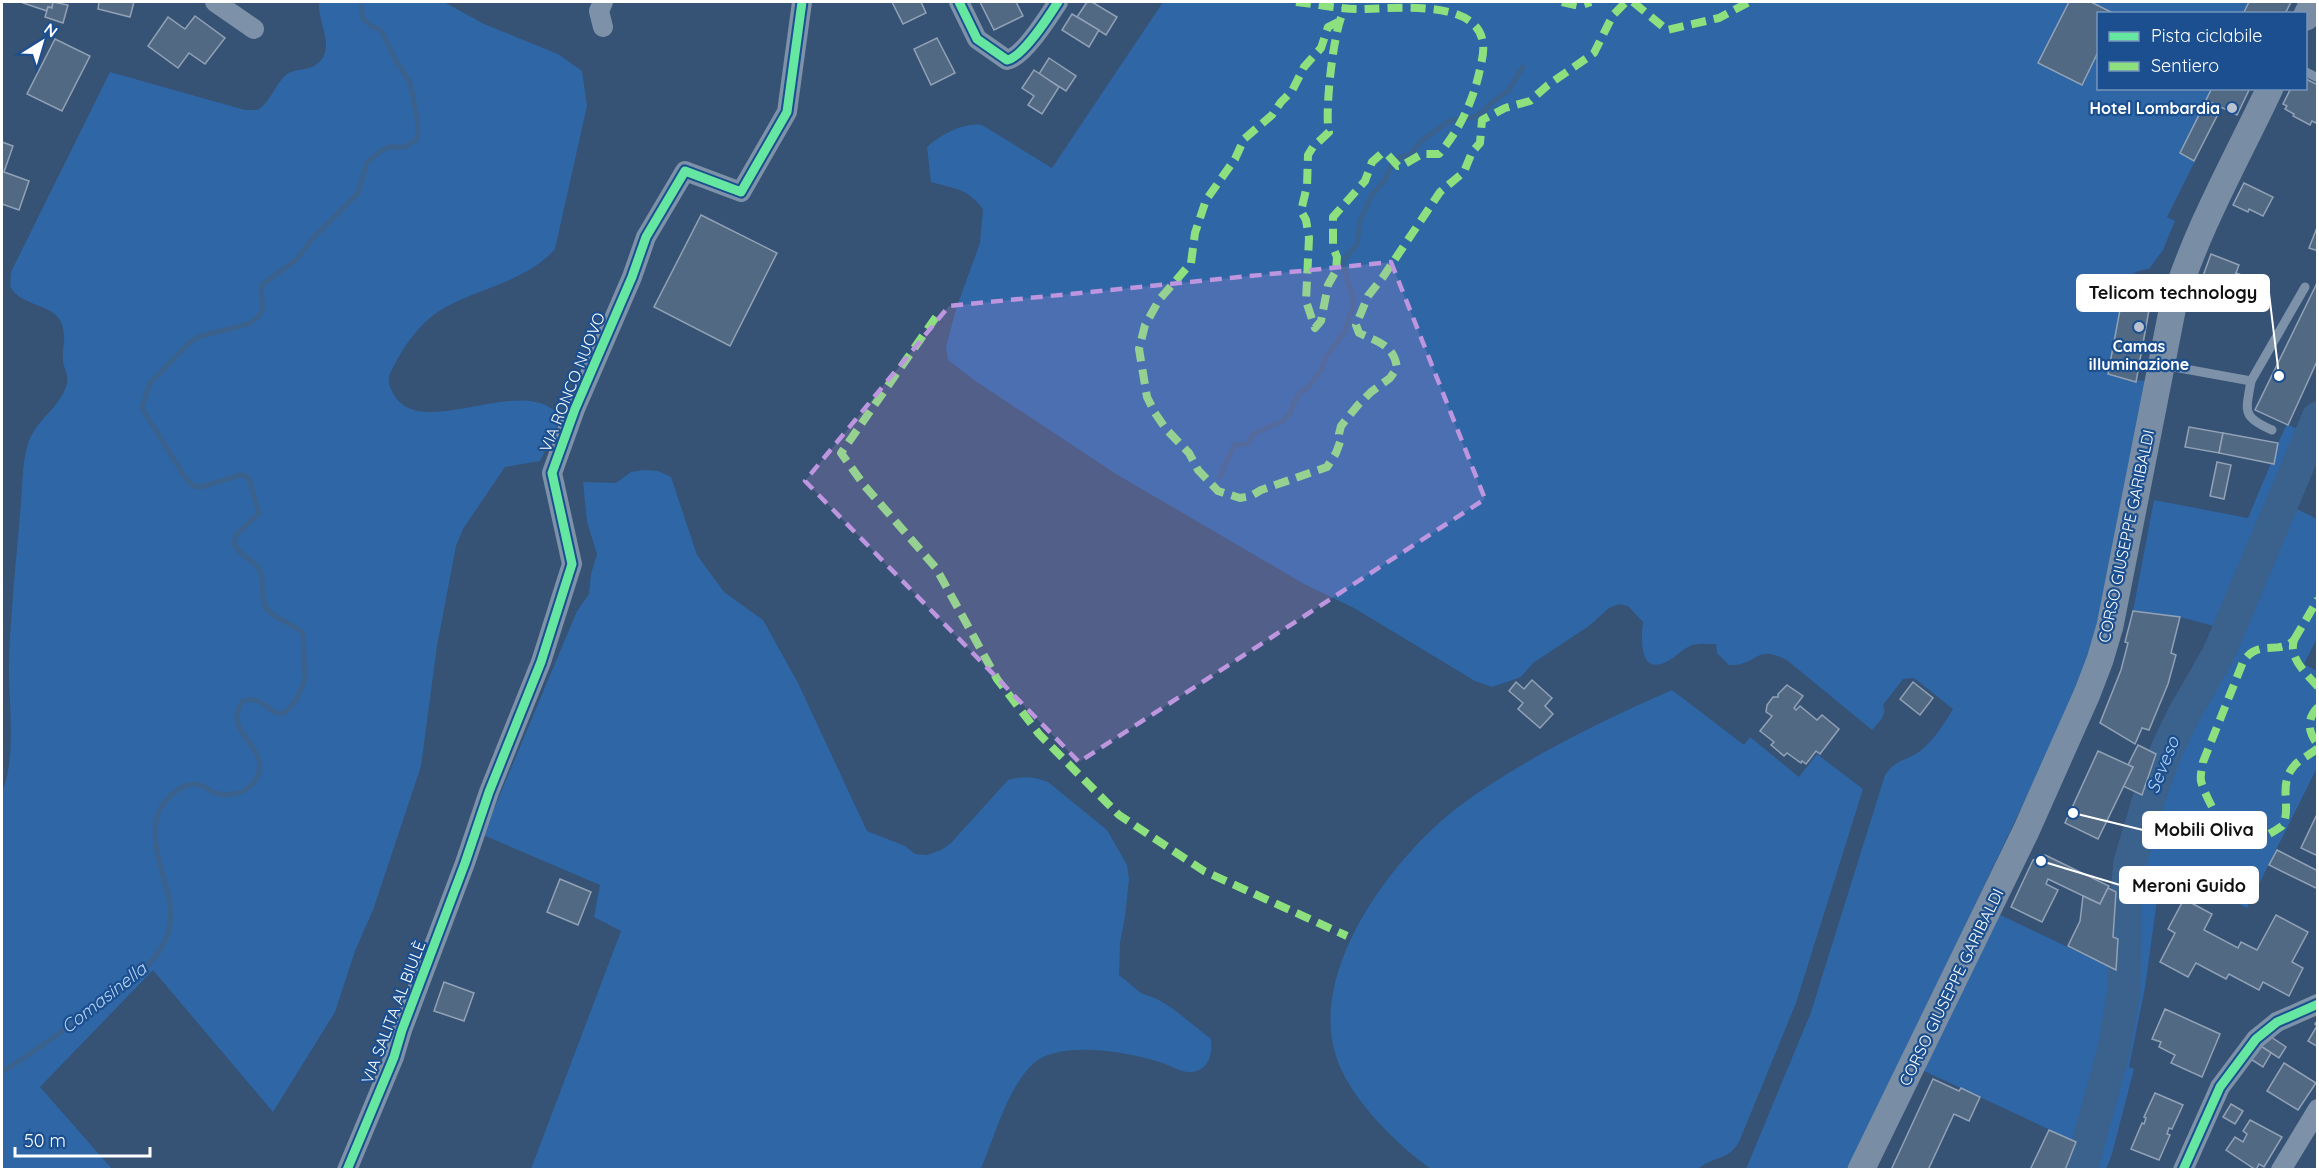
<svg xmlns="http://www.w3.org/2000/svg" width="2319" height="1171" viewBox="0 0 2319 1171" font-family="Quicksand,sans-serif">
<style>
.green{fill:#2f66a5}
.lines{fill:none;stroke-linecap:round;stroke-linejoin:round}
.stream{stroke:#3b618d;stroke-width:5}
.river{stroke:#3b618d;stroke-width:33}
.building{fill:#526984;stroke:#92a2b6;stroke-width:1.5}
.lane{stroke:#7d92a8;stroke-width:9}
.street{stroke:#7d92a8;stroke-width:20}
.secondary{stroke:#798da4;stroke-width:27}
.quiet{stroke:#8de07e;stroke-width:8;stroke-dasharray:15 8;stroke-linecap:butt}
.cycleway-casing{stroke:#1b4f8f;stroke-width:13}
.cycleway{stroke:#66e7a1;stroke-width:9}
.marked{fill:#bd96df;fill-opacity:0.2;stroke:#bd96df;stroke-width:4.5;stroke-dasharray:12 8;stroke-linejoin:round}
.poi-dot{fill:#b9c2ce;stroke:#1b4f8f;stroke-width:2}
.labels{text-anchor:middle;stroke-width:4.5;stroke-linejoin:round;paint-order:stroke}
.poi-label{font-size:16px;font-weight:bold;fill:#fff;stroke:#1b4f8f;text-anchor:end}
.street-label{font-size:16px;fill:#fff;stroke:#1b4f8f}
.water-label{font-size:18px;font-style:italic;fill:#b5d3f5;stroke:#1b4f8f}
.leader{fill:none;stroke:#fff;stroke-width:2}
.callout-dot{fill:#fff;stroke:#1b4f8f;stroke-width:2}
.callout{fill:#fff;stroke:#fff;stroke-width:2}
.callout-label{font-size:18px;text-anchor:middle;font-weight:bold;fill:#111}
</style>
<rect width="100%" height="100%" fill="#365274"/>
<g class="green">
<path d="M319 2H444L484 24 558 54 582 71 587 106 555 249C525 283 476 288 439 311 418 325 401 350 391 372 387 379 389 386 393 393 419 445 530 368 561 419L540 461 505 467 463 529 456 546 437 646 421 766 373 910 355 951 335 1012 273 1112 153 970 40 1087 112 1169H2V791C17 760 8 696 9 661 11 603 18 545 22 488 23 471 24 446 34 431 44 415 63 402 67 383 68 376 66 372 64 366 61 355 65 345 64 334 62 300 23 311 10 286L11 272 110 72 245 110H258C271 101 275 84 287 74 296 68 305 71 314 66 339 50 317 24 319 2Z"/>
<path d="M1163 2H2249L2243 13 2098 14V88L2212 89 2180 153 2195 161 2167 217 2175 221 2163 250 2149 269C2137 270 2131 273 2125 283V379L2147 381 2091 656 2036 777 1849 1169H1746L1811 1012 1885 775C1898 757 1906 762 1920 751 1933 741 1945 723 1953 709L1914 678 1903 679 1883 705C1888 715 1878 723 1872 730L1788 661C1755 642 1759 666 1729 665L1717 653 1716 644C1708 644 1699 643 1692 645 1682 649 1676 657 1668 661 1639 677 1641 639 1643 622L1628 606 1619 604 1609 608 1589 626 1533 663 1521 677 1492 687 1475 681 1354 608 1304 584 1116 474 974 380 948 360 946 347 956 309 980 243 983 209C967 188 955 189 931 182L927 147C941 135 963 122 982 125L1052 168Z"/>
<polygon points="2287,424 2299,430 2218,627 2180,617 2133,611 2154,500 2248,518 2271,463 2274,464 2278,443"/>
<path d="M643 470 658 471 671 477 697 555 724 592 763 620 798 683 867 831 905 846 915 854 927 855 941 850 951 843 1008 780C1022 776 1034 776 1048 782L1107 830 1127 865 1129 879 1125 917 1120 943 1119 975 1141 993 1157 999 1172 1008 1211 1039C1213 1055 1208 1072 1189 1072 1179 1072 1168 1064 1159 1062 1127 1052 1061 1040 1034 1063 1008 1086 994 1138 981 1169H531L621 931 594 917 600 885 483 835 577 611 589 594 591 574 597 554 587 522 583 482 616 483 631 472Z"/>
<path d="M2291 506 2317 519V638L2304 664 2317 671V768L2247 908C2221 894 2190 871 2160 878L2145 988 2129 1067 2134 1069 2112 1154 2106 1169 2092 1170 2121 1066 2131 1020 2135 987 2138 900 2143 856 2160 798 2173 762 2230 655Z"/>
<path d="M1672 690 1744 745 1750 737 1799 777 1817 754 1863 789 1796 1003 1739 1142C1728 1161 1713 1156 1698 1169H1431C1396 1144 1349 1098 1336 1056 1308 970 1393 857 1457 808 1519 761 1601 721 1672 690Z"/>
<polygon points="1996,913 2116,970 2109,1019 2076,1142 1922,1070"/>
</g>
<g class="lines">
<g class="stream">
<polyline points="1220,477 1234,445 1248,444 1253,434 1283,421 1290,413 1297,396 1310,385 1322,369 1325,358 1344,333 1353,307 1353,298 1342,262 1357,244 1360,221 1371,196 1385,180 1393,162 1401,157 1410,155 1421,141 1448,122 1460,118 1471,118 1483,112 1491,103 1508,91 1523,67"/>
<path d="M2 1072C35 1051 67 1028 99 1004 123 986 150 970 164 943 171 930 172 912 169 898 163 873 147 834 160 809 167 797 184 780 200 785 206 786 210 792 216 793 232 798 252 791 258 775 269 746 220 731 243 701 266 694 267 717 285 713L296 700 305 680 303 633C293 623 272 619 265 606 260 595 266 580 259 569 252 558 239 556 234 543L236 535 259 513 249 479 246 476 240 475 201 487 193 486 184 476 142 408 150 383 191 341 201 336 249 324 259 316 263 308 261 291 263 284 296 260 313 238 358 193 367 162 382 150 389 147H405L416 140 418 133 417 118 410 82 396 61 383 34 379 29 371 26 363 19 361 2"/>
</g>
<polyline class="river" points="2081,1170 2114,1049 2124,991 2125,912 2130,862 2152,789 2167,749 2184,714 2218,655 2318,418"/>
</g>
<g class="building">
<polygon points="23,2 53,2 52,8 48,7 47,11 23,3"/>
<polygon points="53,2 68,5 63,23 45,17 48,7 52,8"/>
<polygon points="99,2 134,2 130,17 98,9"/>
<polygon points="892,2 921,2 926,13 903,24"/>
<polygon points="980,2 1016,2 1023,16 994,30"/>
<polygon points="1087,2 1092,2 1117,17 1106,35 1077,17"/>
<polygon points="2069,2 2091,2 2115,14 2098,14 2098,52 2082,85 2038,63"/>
<polygon points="2249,2 2291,2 2285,14 2243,14"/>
<polygon points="1072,14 1099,30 1089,47 1062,30"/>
<polygon points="195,16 225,38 205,64 189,53 178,68 148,46 168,17 185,29"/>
<polygon points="937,38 955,73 931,85 914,49"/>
<polygon points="55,39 90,56 62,111 27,94"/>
<polygon points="1049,58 1076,76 1066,91 1039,74"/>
<polygon points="1034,70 1059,87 1042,114 1028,105 1034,96 1022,88"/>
<polygon points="2306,79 2318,85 2318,124 2312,121 2310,125 2293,116 2294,114 2285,109 2287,106 2283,104 2291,88 2306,88"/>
<polygon points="2212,88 2250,88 2237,115 2206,100"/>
<polygon points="2205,103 2220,110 2194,161 2180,153"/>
<polygon points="2,142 13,146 4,172 29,181 19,210 2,204"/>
<polygon points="2244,183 2273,197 2263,216 2249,209 2248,212 2233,205"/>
<polygon points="701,215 777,253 730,346 654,307"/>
<polygon points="2318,225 2318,251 2309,248"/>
<polygon points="2211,254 2239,265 2228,294 2200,284"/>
<polygon points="2236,273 2247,277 2240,296 2229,292"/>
<polygon points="2318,281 2318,359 2288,425 2255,410"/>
<polygon points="2125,283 2153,288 2136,382 2108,374"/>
<polygon points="2189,427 2223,433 2219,453 2185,447"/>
<polygon points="2223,433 2278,443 2274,464 2219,453"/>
<polygon points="2217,462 2231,465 2224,499 2210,496"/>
<polygon points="2133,611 2180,617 2171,653 2176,655 2168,684 2149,730 2142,728 2135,744 2100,723 2121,670 2128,643 2125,642"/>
<polygon points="1532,680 1552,698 1545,706 1553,714 1540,728 1518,709 1523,703 1509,691 1516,682 1524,689"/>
<polygon points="1913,682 1933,698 1920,715 1900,699"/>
<polygon points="1787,685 1803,696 1794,708 1796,710 1800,706 1817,720 1822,715 1839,729 1820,754 1816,751 1806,764 1802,761 1801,763 1787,753 1784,756 1771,745 1774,742 1760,731 1772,716 1766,712 1767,705 1773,697 1778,697 1778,694"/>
<polygon points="2138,745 2156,754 2142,795 2123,786 2133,767 2128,765"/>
<polygon points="2098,751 2133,767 2098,839 2065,823"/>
<polygon points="2318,812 2318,856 2301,848"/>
<polygon points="2277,850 2318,871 2318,889 2269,865"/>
<polygon points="2045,855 2109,886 2100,904 2048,879 2046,884 2058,890 2042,922 2011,907 2033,860"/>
<polygon points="560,879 591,892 578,925 547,912"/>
<polygon points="2108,888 2116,892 2113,937 2118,939 2116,970 2068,946 2080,921 2083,896 2100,904"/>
<polygon points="2184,899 2212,914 2204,930 2238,948 2241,942 2257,950 2276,915 2308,932 2292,962 2303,968 2289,996 2263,982 2259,990 2229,974 2226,979 2196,963 2188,977 2160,962 2175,933 2168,929"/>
<polygon points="444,982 474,993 464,1021 434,1011"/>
<polygon points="2165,1009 2220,1034 2202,1077 2171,1063 2175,1055 2159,1047 2161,1042 2152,1039"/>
<polygon points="2318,1020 2318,1047 2308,1041 2317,1026 2315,1024"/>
<polygon points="2268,1035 2286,1047 2279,1058 2259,1045"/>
<polygon points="2259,1045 2271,1053 2263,1067 2249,1058"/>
<polygon points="2284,1063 2316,1083 2298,1110 2267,1091"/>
<polygon points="1933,1079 1959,1091 1961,1088 1980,1097 1969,1121 1954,1114 1928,1170 1891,1170"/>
<polygon points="2155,1093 2183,1105 2172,1129 2169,1128 2167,1134 2170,1135 2159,1160 2131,1149 2142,1123 2144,1124 2146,1118 2144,1117"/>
<polygon points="2231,1104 2243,1111 2235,1124 2223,1117"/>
<polygon points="2250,1120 2282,1137 2264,1167 2259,1164 2256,1170 2226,1150 2235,1137 2243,1142 2247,1134 2243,1131"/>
<polygon points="2049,1130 2076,1142 2065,1170 2030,1170"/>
</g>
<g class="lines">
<g class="lane">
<polyline points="2306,72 2318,78"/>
<polyline points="2163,365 2251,381 2305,287"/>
<path d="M2251 381C2246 411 2241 417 2272 430"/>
</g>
<g class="street">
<polyline points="215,2 254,29"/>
<polyline points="603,2 599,11 603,27"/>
<path d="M959 2 977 39 1007 60C1023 57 1049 16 1058 2"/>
<polyline points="347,1170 394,1057 402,1030 465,863 489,792 541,662 572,564 552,473 575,409 632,277 646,237 685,171 741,192 787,112 802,2"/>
<polyline points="2183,1170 2220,1087 2256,1039 2277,1022 2318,1004"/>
<polyline points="2281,1170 2318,1109"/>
</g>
<g class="secondary">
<polyline points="2306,17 2313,2"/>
<path d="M1861 1170 2026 831 2087 694 2100 660 2110 626 2173 306C2196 230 2236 160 2270 88"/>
</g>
<g class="quiet">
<path d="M1296 2C1318 4 1342 10 1365 9 1415 7 1498 0 1481 64 1475 97 1461 128 1439 154H1422L1403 165 1398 166 1387 154H1381L1372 162 1365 181 1333 217V247L1337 257 1336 271 1328 285 1321 321 1315 328 1306 301 1309 238 1306 220 1301 211 1307 186 1308 155 1313 147 1329 132C1324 115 1334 19 1346 8"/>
<polyline points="1562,2 1579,6 1591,2"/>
<polyline points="1633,2 1667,30 1719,18 1749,2"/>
<path d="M1338 22 1328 27 1321 48 1304 67 1292 91 1281 102 1272 115 1244 139 1235 159 1206 200 1195 233 1191 263 1159 300 1145 325 1139 349 1147 397 1155 413 1166 429 1189 453 1198 470 1218 491 1240 498 1251 496 1261 490 1327 467 1336 453 1340 442 1339 434 1341 426 1358 405 1371 392 1390 378 1397 368C1394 345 1378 342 1359 333L1356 325 1368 296 1383 277 1440 192 1464 172 1472 152 1480 143 1482 120 1505 108 1530 101 1548 85 1594 53 1613 15 1626 2"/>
<polyline points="936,317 841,453 864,485 936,568 997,679 1039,734 1119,815 1204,871 1347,936"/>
<polyline points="2294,640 2318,599"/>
<path d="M2318 687C2307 674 2288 658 2294 640 2279 656 2258 638 2243 662L2203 762C2202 769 2200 775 2201 781 2204 794 2226 837 2238 841 2251 846 2272 833 2282 826 2292 811 2279 788 2291 770 2298 759 2309 756 2318 748"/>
<path d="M2318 707C2306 719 2308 732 2318 745"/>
</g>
<g class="cycleway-casing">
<g id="cycleway">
<path d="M959 2 977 39 1007 60C1023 57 1049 16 1058 2"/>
<polyline points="347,1170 394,1057 402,1030 465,863 489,792 541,662 572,564 552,473 575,409 632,277 646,237 685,171 741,192 787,112 802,2"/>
<polyline points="2183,1170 2220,1087 2256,1039 2277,1022 2318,1004"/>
</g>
</g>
<use href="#cycleway" class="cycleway"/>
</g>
<path class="marked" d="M1391 262 1485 499 1079 762 805 481 949 306Z"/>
<g class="poi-dot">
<circle cx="2232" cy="108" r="6"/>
<circle cx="2139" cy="327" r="6"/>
</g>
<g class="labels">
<g class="poi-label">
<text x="2220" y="114">Hotel Lombardia</text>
<text x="2139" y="352" text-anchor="middle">Camas<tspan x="2139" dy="18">illuminazione</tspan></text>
</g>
<g class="street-label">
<text transform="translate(572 382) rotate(-68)" y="6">VIA RONCO NUOVO</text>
<text transform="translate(2126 536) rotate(-78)" y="6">CORSO GIUSEPPE GARIBALDI</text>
<text transform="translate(1951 987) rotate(-64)" y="6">CORSO GIUSEPPE GARIBALDI</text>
<text transform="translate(393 1012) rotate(-69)" y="6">VIA SALITA AL BIULÈ</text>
</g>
<g class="water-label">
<text transform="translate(2163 765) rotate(-68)" y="6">Seveso</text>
<text transform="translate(104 998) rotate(-38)" y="6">Comasinella</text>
</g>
</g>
<path class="leader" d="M2279 376L2269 293M2073 813L2143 830M2041 861L2120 885"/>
<g class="callout-dot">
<circle cx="2279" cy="376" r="6"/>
<circle cx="2073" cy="813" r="6"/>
<circle cx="2041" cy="861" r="6"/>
</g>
<g class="callout">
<rect x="2077" y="275" width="192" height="36" rx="6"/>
<rect x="2143" y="812" width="123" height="36" rx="6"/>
<rect x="2120" y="867" width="138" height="36" rx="6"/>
</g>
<g class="callout-label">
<text x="2173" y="299">Telicom technology</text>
<text x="2204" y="836">Mobili Oliva</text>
<text x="2189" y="892">Meroni Guido</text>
</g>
<rect width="2319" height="1171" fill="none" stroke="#ffffff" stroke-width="6"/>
<rect x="2097" y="12" width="210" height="78" fill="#1b4f8f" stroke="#7695bc" stroke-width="1.5"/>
<rect x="2109" y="32" width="30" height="9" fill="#66e7a1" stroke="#7695bc" stroke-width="1.5"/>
<text x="2151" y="42" font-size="18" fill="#ffffff">Pista ciclabile</text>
<rect x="2109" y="62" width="30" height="9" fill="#8de07e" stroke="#7695bc" stroke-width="1.5"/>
<text x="2151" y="72" font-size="18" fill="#ffffff">Sentiero</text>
<g transform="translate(42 42) rotate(37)" stroke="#1b4f8f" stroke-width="4.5" paint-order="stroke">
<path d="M0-4.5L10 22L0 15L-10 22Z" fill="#ffffff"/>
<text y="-9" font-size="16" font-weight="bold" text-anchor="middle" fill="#ffffff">N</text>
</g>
<path d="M15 1147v9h135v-9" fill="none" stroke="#ffffff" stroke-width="3"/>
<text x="24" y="1147" font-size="18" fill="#ffffff" stroke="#1b4f8f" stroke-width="4.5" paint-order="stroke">50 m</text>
</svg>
